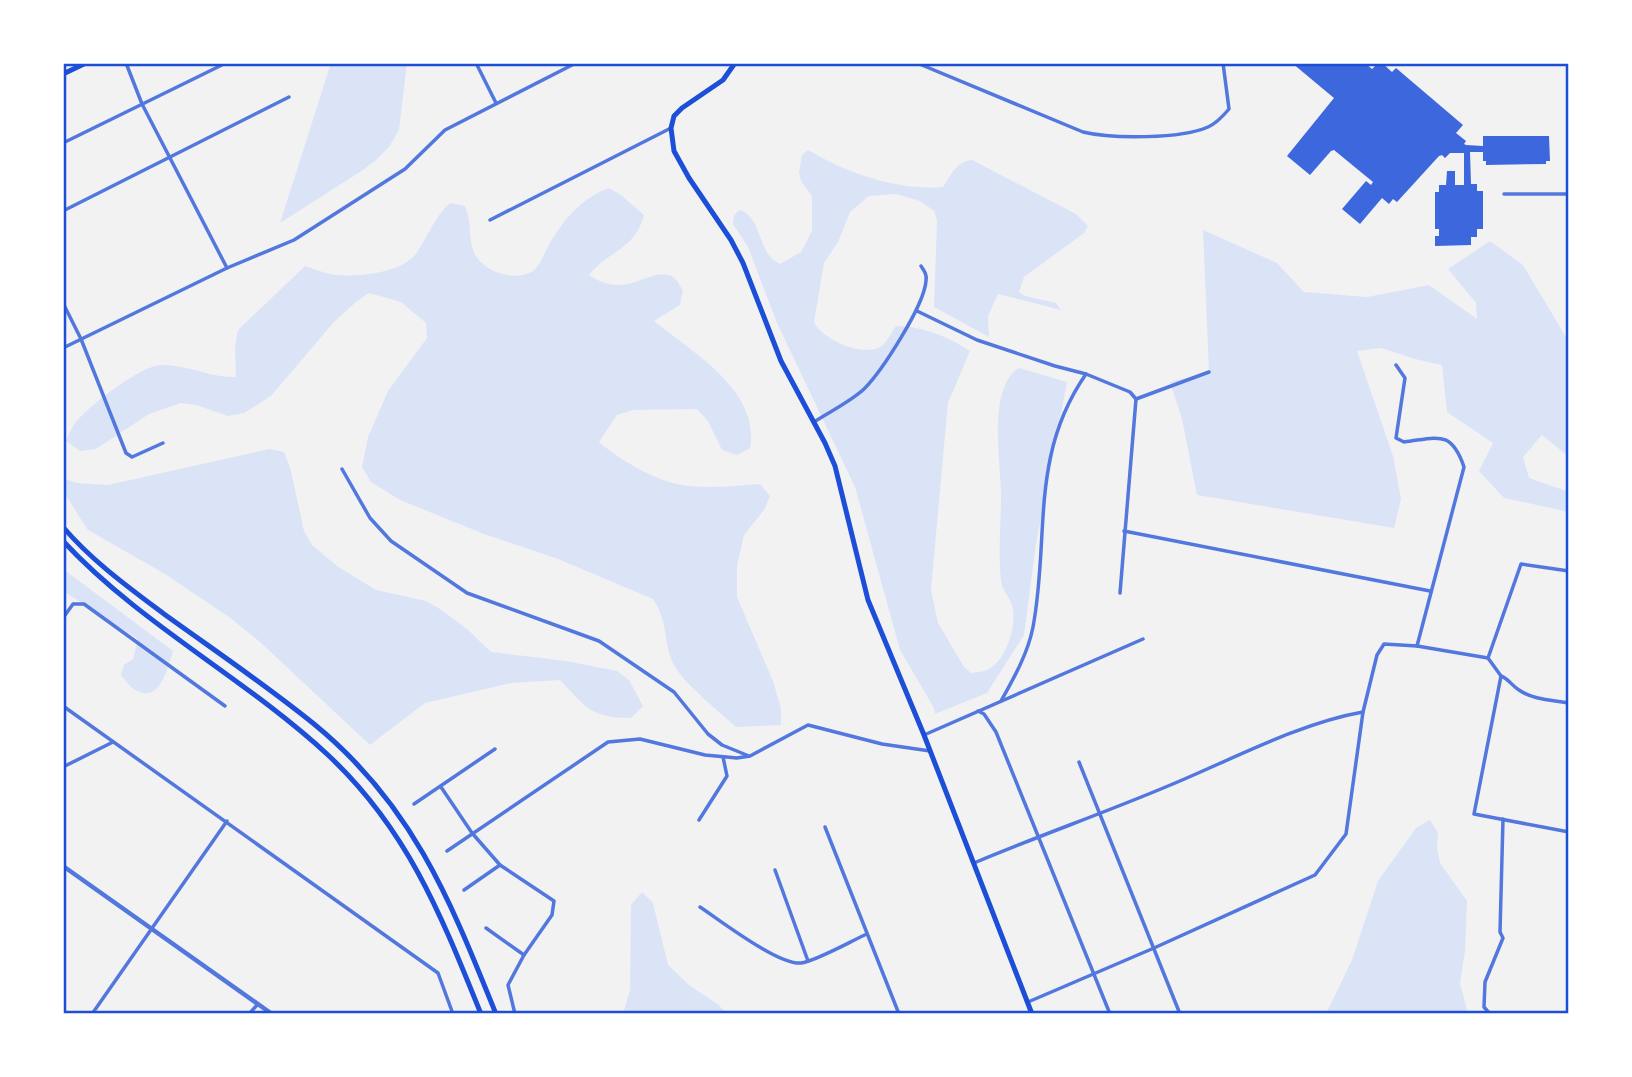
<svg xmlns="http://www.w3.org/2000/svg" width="1632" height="1077" viewBox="0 0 1632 1077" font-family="'Space Grotesk',sans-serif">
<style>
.green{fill:#dbe4f7}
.building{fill:#3d67dc}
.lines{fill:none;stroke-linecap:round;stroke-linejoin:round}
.minor{stroke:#5277de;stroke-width:3.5}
.tertiary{stroke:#5277de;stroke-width:4.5}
.secondary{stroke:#1d4ed8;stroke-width:5}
.primary{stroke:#1d4ed8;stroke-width:5}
.neatline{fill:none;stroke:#1d4ed8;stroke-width:2.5}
</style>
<rect width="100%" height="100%" fill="#f2f2f2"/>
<g class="green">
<polygon points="331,63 407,63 399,130 389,147 376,160 363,170 280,223"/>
<path d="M808 150C846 173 899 191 943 187 951 175 957 161 972 160L1076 214 1088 226 1084 233 1024 277 1019 292 1025 296 1056 303 1061 310 998 294 988 316 989 337 934 307 937 220 934 211 920 201 896 194 869 196 850 212 838 242 824 263 814 322C822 340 867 359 883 345 888 340 892 332 896 326 922 326 949 337 970 351L948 403 931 590 938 623 964 667 971 673C976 672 982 672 987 670 1006 662 1018 624 1012 605 1009 597 1002 589 1001 581 998 553 1001 523 1001 495 1001 464 987 387 1019 368L1067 382 1036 544 1024 635 987 693 935 714 934 708 900 650 855 487 777 323 748 247 733 224 734 215 740 210C763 218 757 254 780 264L801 252 812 231V196L801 181 799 172 802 155Z"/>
<path d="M609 188 621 195 644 215C635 250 609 250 589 275 629 302 650 264 673 277 677 279 680 286 683 290L680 305 654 321C692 352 761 391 750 448L737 455 722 450 708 421 697 409 633 410 617 415 599 442C620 460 654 480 682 485 708 489 734 486 760 484L770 496 764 510 744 535 737 566V597L773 681 781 709V725L736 727C720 712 680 681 672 661 663 638 668 622 653 599L558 559 484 534 400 500 371 482 362 467 368 437 388 391 427 338 426 323 401 302 369 293 356 302 333 323 271 396 244 413 228 416 196 405 181 403 149 414 96 449 80 451 66 441C68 437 70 431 73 426 84 409 141 365 161 365 186 364 211 378 236 377L235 346 238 330 305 266C315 269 326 274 336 275 359 277 404 273 417 252 429 235 434 217 450 203L465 206C472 223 468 235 473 249 479 271 514 283 533 271 540 266 545 251 550 243 563 220 583 197 609 188Z"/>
<polygon points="1203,230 1277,263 1304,292 1367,297 1429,285 1477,319 1476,303 1448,269 1490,241 1523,265 1569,342 1569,457 1542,435 1523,457 1529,478 1569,492 1569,512 1504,498 1479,471 1493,443 1447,412 1442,365 1415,359 1381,348 1357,351 1393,456 1401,499 1394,528 1197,495 1182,419 1170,382 1209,372"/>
<path d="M269 449 284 452 290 467 304 531 312 545 337 566 376 590 426 601 440 609 467 629 491 652 566 661 617 671 629 680 643 706 631 718C590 718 586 707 560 680L511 683 425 703 370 745 260 642 229 617 165 574 88 530 63 491V478L77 483 108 485Z"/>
<path d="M63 569 173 651C168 666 161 703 137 691 131 688 125 680 121 675L124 665 133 659 138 639 63 591Z"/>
<polygon points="1430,820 1438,833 1437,849 1440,863 1467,901 1465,951 1460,983 1468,1014 1326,1014 1352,960 1378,881 1416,828"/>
<polygon points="642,892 653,903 668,965 690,986 716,1003 728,1014 623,1014 630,990 631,905"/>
</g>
<polygon class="building" points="1292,63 1365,63 1372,69 1378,63 1382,63 1392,72 1396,68 1463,125 1456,133 1466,141 1464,144 1466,145 1483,146 1483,136 1549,136 1550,161 1546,161 1546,164 1486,165 1486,161 1483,161 1483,152 1470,152 1471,184 1477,184 1477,191 1483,191 1483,229 1477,229 1477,237 1471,237 1471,245 1435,246 1435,236 1439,236 1439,229 1435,229 1435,192 1439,192 1439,185 1446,185 1447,171 1455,171 1455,185 1464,185 1464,153 1450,153 1445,158 1442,155 1439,156 1397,202 1393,199 1389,204 1382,198 1360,224 1342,209 1366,181 1371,185 1373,182 1334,150 1331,151 1310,175 1287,156 1334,98"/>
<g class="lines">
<g class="minor">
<polyline points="126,63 142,104 227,268"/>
<polyline points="476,63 496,103"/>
<path d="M917 63 1083 132C1112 139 1181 139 1208 127 1217 123 1224 115 1229 109L1223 63"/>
<polyline points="63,143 226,63"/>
<polyline points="1504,194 1569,194"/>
<polyline points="63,211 289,97"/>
<polyline points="490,220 671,128"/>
<polyline points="63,303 81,339 126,453 132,457 163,443"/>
<polyline points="917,311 977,340 1055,366 1086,374 1130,392 1136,399 1209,372"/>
<polyline points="63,348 227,268 294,240 405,169 445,130 576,63"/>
<path d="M1396 365 1405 378 1396 438 1404 442C1437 438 1451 429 1464 467L1417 646"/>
<path d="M814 422C829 412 850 402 864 389 882 371 924 306 926 281 927 275 925 272 921 266"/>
<polyline points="342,469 370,518 391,541 467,593 599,641 674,692 708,734 722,745 749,756"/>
<polyline points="1124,531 1430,591"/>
<polyline points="1120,593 1136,399"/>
<polyline points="63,618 73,604 84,604 225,706"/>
<polyline points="1488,658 1521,564 1569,571"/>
<path d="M1488 658 1501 676C1509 679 1512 686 1519 690 1533 700 1552 700 1569 703"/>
<polyline points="1501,676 1474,814 1569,832"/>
<path d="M1001 701C1014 678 1028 653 1033 627 1050 537 1029 456 1086 374"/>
<polyline points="63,706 438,973 453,1014"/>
<polyline points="978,711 984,714 996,732 1110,1014"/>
<polyline points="924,735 1143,639"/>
<polyline points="1079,762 1180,1014"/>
<polyline points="63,767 113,742"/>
<polyline points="441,787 472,833 500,865 554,901 552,915 524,955 508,985 515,1014"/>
<polyline points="414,804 495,749"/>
<polyline points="699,820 727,776 723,757"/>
<polyline points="825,827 899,1014"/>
<polyline points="447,851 608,742 640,739 705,755 737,758 750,756 808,725 882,744 930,751"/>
<path d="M974 863C1038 836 1104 813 1168 786 1229 761 1299 723 1363 712"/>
<polyline points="775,870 808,961"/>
<polyline points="464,890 500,865"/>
<path d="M700 907C721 921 778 965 801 963 816 961 851 941 867 934"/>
<polyline points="486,928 524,955"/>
<polyline points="1028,1002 1154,948 1315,875 1346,834 1363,712 1377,655 1384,644 1417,646 1488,658"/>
<polyline points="92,1014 227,821"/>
<polyline points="249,1014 258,1004"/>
<polyline points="1490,1014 1484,1007 1485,982 1503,938 1500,932 1503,819"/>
</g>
<polyline class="tertiary" points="63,866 272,1014"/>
<g class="secondary">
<polyline points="735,63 723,80 682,108 674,116 671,128 674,151 689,178 731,240 743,263 781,361 825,443 835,466 868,600 924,735 1032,1014"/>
<polyline points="63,74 86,63"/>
</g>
<g class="primary">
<path d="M63 527C92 561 128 587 164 614 214 650 266 685 314 724 413 805 450 900 496 1014"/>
<path d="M63 541C140 624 245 678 328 755 408 830 441 915 481 1014"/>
</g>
</g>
<rect width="1632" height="1077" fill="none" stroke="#ffffff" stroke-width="130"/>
<rect x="65" y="65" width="1502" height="947" class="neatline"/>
</svg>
